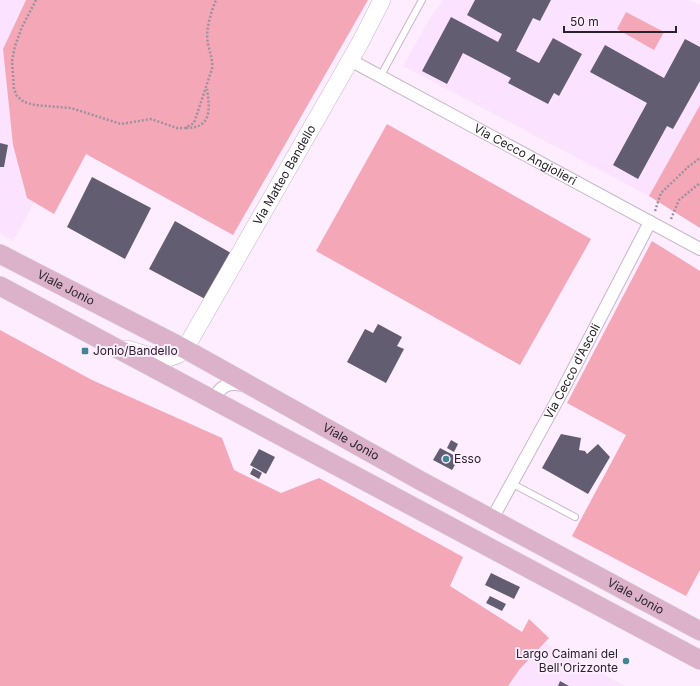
<svg xmlns="http://www.w3.org/2000/svg" width="700" height="686" viewBox="0 0 700 686" font-family="Inter,sans-serif">
<style>
.built{fill:#fbe3ff}
.green{fill:#f4a7b7}
.building{fill:#635d72}
.lines{fill:none;stroke-linecap:round;stroke-linejoin:round}
.lane-casing{stroke:#c8b6cb;stroke-width:8}
.street-casing{stroke:#c8b6cb;stroke-width:14}
.secondary-casing{stroke:#c8b6cb;stroke-width:18}
.primary-casing{stroke:#dddcdd;stroke-width:20}
.path{stroke:#9d919f;stroke-width:2.5;stroke-dasharray:2 2;stroke-linecap:butt}
.lane{stroke:#fff;stroke-width:6}
.street{stroke:#fff;stroke-width:12}
.secondary{stroke:#fff;stroke-width:17}
.primary{stroke:#dcb2cb;stroke-width:19}
.poi-dot{fill:#418692;stroke:#fdedff;stroke-width:1.5}
.labels{text-anchor:middle;stroke-width:4;stroke-linejoin:round;paint-order:stroke}
.street-label{font-size:12px;fill:#29222a;stroke:#fdedff}
.poi-label{font-size:12px;fill:#29222a;stroke:#fdedff;text-anchor:start}
</style>
<rect width="100%" height="100%" fill="#fdedff"/>
<g class="built">
<polygon points="0,0 26,0 3,49 13,145 27,198 34,203 13,241 0,233"/>
<polygon points="443,0 690,0 700,5 700,105 649,196 403,66 430,18"/>
<polygon points="545,643 625,686 508,686 519,670"/>
</g>
<g class="green">
<polygon points="26,0 368,0 233,235 86,154 54,214 27,198 13,145 3,49"/>
<polygon points="626,12 664,32 654,50 617,29"/>
<polygon points="700,105 700,228 649,196"/>
<polygon points="387,124 591,239 520,365 316,251"/>
<polygon points="652,241 700,271 700,570 686,596 572,536 626,435 567,403"/>
<polygon points="0,330 92,380 222,438 234,470 281,493 319,478 463,557 450,586 522,632 529,619 549,638 519,670 508,686 0,686"/>
</g>
<g class="building">
<polygon points="475,0 551,0 540,21 533,18 516,51 539,63 553,38 582,54 559,96 554,93 548,104 508,83 511,78 463,53 447,84 422,71 451,17 498,42 502,34 467,15"/>
<polygon points="685,39 700,47 700,81 673,129 667,126 638,179 613,165 647,103 590,72 605,45 664,78"/>
<polygon points="0,143 8,145 4,167 0,167"/>
<polygon points="92,177 151,208 125,259 67,227"/>
<polygon points="175,221 231,253 207,300 149,269"/>
<polygon points="378,324 402,337 397,346 404,349 386,383 347,362 365,329 373,333"/>
<polygon points="561,434 581,438 579,450 585,451 587,454 598,444 610,457 588,494 542,468"/>
<polygon points="451,440 458,444 454,452 447,448"/>
<polygon points="440,448 459,458 452,470 433,460"/>
<polygon points="259,449 275,457 266,474 250,465"/>
<polygon points="253,468 262,473 259,479 250,474"/>
<polygon points="491,573 520,587 514,599 485,585"/>
<polygon points="490,596 506,604 502,611 486,603"/>
<polygon points="560,681 569,686 558,686"/>
</g>
<g class="lines">
<g class="lane-casing">
<g id="lane">
<polyline points="380,77 422,0"/>
<polyline points="511,483 575,517"/>
</g>
</g>
<g class="street-casing">
<g id="street">
<path id="s1" d="M350 60 700 249"/>
<path d="M213 401C220 386 227 382 243 385"/>
<path id="s2" d="M492 519 558 399 650 222"/>
</g>
</g>
<g class="secondary-casing">
<g id="secondary">
<path id="s3" d="M127 349C146 354 169 366 185 349L360 43 382 0"/>
</g>
</g>
<g class="primary-casing">
<g id="primary">
<path id="s4" d="M0 254 185 349 421 481 700 631"/>
<polyline points="0,286 700,660"/>
</g>
</g>
<g class="path">
<path d="M36 0 22 27 15 46 12 61 14 89 17 96 24 102 35 105 71 108 121 124 151 119 177 128H185L194 123 212 69C213 60 210 53 208 44 205 31 211 12 216 0"/>
<path d="M186 128C212 128 210 109 207 89"/>
<polyline points="655,211 661,193 688,167 700,158"/>
<polyline points="671,219 679,200 700,183"/>
</g>
<use href="#lane" class="lane"/>
<use href="#street" class="street"/>
<use href="#secondary" class="secondary"/>
<use href="#primary" class="primary"/>
</g>
<g class="poi-dot">
<rect x="81" y="347" width="8" height="8" rx="2"/>
<circle cx="446" cy="459" r="4"/>
<circle cx="626" cy="661" r="4"/>
</g>
<g class="labels">
<g class="street-label">
<text dy="4" stroke="none"><textPath href="#s1" startOffset="199">Via Cecco Angiolieri</textPath></text>
<text dy="4" stroke="none"><textPath href="#s3" startOffset="262">Via Matteo Bandello</textPath></text>
<text dy="4" stroke="none"><textPath href="#s4" startOffset="74">Viale Jonio</textPath></text>
<text dy="4" stroke="none"><textPath href="#s2" startOffset="168">Via Cecco d'Ascoli</textPath></text>
<text dy="4" stroke="none"><textPath href="#s4" startOffset="398">Viale Jonio</textPath></text>
<text dy="4" stroke="none"><textPath href="#s4" startOffset="722">Viale Jonio</textPath></text>
</g>
<g class="poi-label">
<text x="93" y="355">Jonio/Bandello</text>
<text x="454" y="463">Esso</text>
<text x="618" y="658" text-anchor="end">Largo Caimani del<tspan x="618" dy="14">Bell'Orizzonte</tspan></text>
</g>
</g>
<path d="M564 26v6h112v-6" fill="none" stroke="#29222a" stroke-width="2"/>
<text x="570" y="26" font-size="12" fill="#29222a" stroke="#fdedff" stroke-width="3" paint-order="stroke">50 m</text>
</svg>
